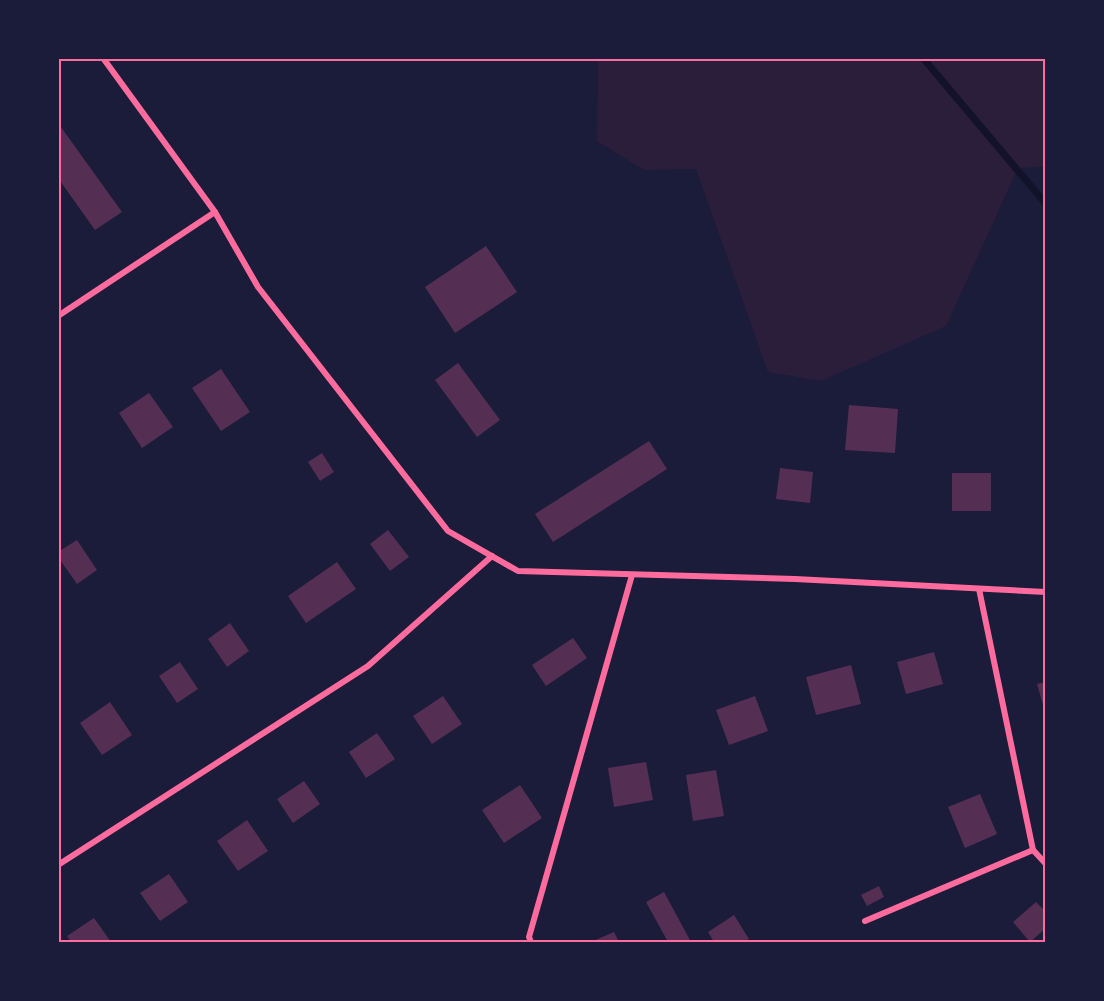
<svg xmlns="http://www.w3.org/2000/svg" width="1104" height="1001" viewBox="0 0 1104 1001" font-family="'Work Sans',sans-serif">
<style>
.green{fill:#2a1e3b}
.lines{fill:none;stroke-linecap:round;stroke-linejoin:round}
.stream{stroke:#12122b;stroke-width:7}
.building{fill:#542f53}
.minor{stroke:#ff6b9d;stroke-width:6}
.neatline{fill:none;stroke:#ff6b9d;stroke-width:2}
</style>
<rect width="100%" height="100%" fill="#1b1b3a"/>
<polygon class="green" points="598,59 1045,59 1045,167 1018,168 946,326 821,381 768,372 696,169 644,170 597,141"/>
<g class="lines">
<polyline class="stream" points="923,58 1046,204"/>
</g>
<g class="building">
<polygon points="58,123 122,212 95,230 58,178"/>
<polygon points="486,246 517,292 455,333 425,287"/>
<polygon points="458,363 500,420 477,437 435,380"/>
<polygon points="221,369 250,412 221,431 192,388"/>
<polygon points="149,393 173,427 142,448 119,413"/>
<polygon points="849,405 898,409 895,453 845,450"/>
<polygon points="649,441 667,469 553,542 535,514"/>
<polygon points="322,453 334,472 320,481 308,462"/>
<polygon points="780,468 813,472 810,503 776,499"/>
<rect x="952" y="473" width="39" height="38"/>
<polygon points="388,530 409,557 390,571 370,544"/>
<polygon points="77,540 97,570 77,584 58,557 58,552"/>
<polygon points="337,562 356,589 306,623 288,596"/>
<polygon points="230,623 249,651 227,667 208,639"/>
<polygon points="573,638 587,658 546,686 532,665"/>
<polygon points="934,652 943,684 906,694 897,662"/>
<polygon points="180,662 198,689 177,703 159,676"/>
<polygon points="851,665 861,704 816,715 806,677"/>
<polygon points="1046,682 1046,712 1045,712 1037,684"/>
<polygon points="443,696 462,724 432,744 413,716"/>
<polygon points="755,696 768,731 729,745 716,710"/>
<polygon points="110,702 132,735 102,755 80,723"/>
<polygon points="377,733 395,759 366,778 349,752"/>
<polygon points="646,762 653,800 614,807 608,768"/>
<polygon points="716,770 724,816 693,821 686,775"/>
<polygon points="304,781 320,804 293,823 277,799"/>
<polygon points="520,785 542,818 504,843 482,810"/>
<polygon points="980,794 997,834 965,848 948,807"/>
<polygon points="247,820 268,851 238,871 217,841"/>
<polygon points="169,874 188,902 160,921 140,893"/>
<polygon points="879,886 884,897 867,906 861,895"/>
<polygon points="664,892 691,942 668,942 646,902"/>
<polygon points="1036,902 1046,912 1046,928 1030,942 1013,922"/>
<polygon points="734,915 749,939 743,942 714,942 708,932"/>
<polygon points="94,918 111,942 71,942 67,936"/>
<polygon points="614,932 619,942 591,942"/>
</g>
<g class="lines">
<g class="minor">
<polyline points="103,58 215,212 258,287 448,531 518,571 795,579 1046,592"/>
<polyline points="58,316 215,212"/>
<polyline points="979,589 1033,850 1046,864"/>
<polyline points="58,865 368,666 492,556"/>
<polyline points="865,921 1033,850"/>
<polyline points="531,942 529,937 632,575"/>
</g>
</g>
<rect width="1104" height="1001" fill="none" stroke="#1b1b3a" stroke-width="120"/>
<rect x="60" y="60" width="984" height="881" class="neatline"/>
</svg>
